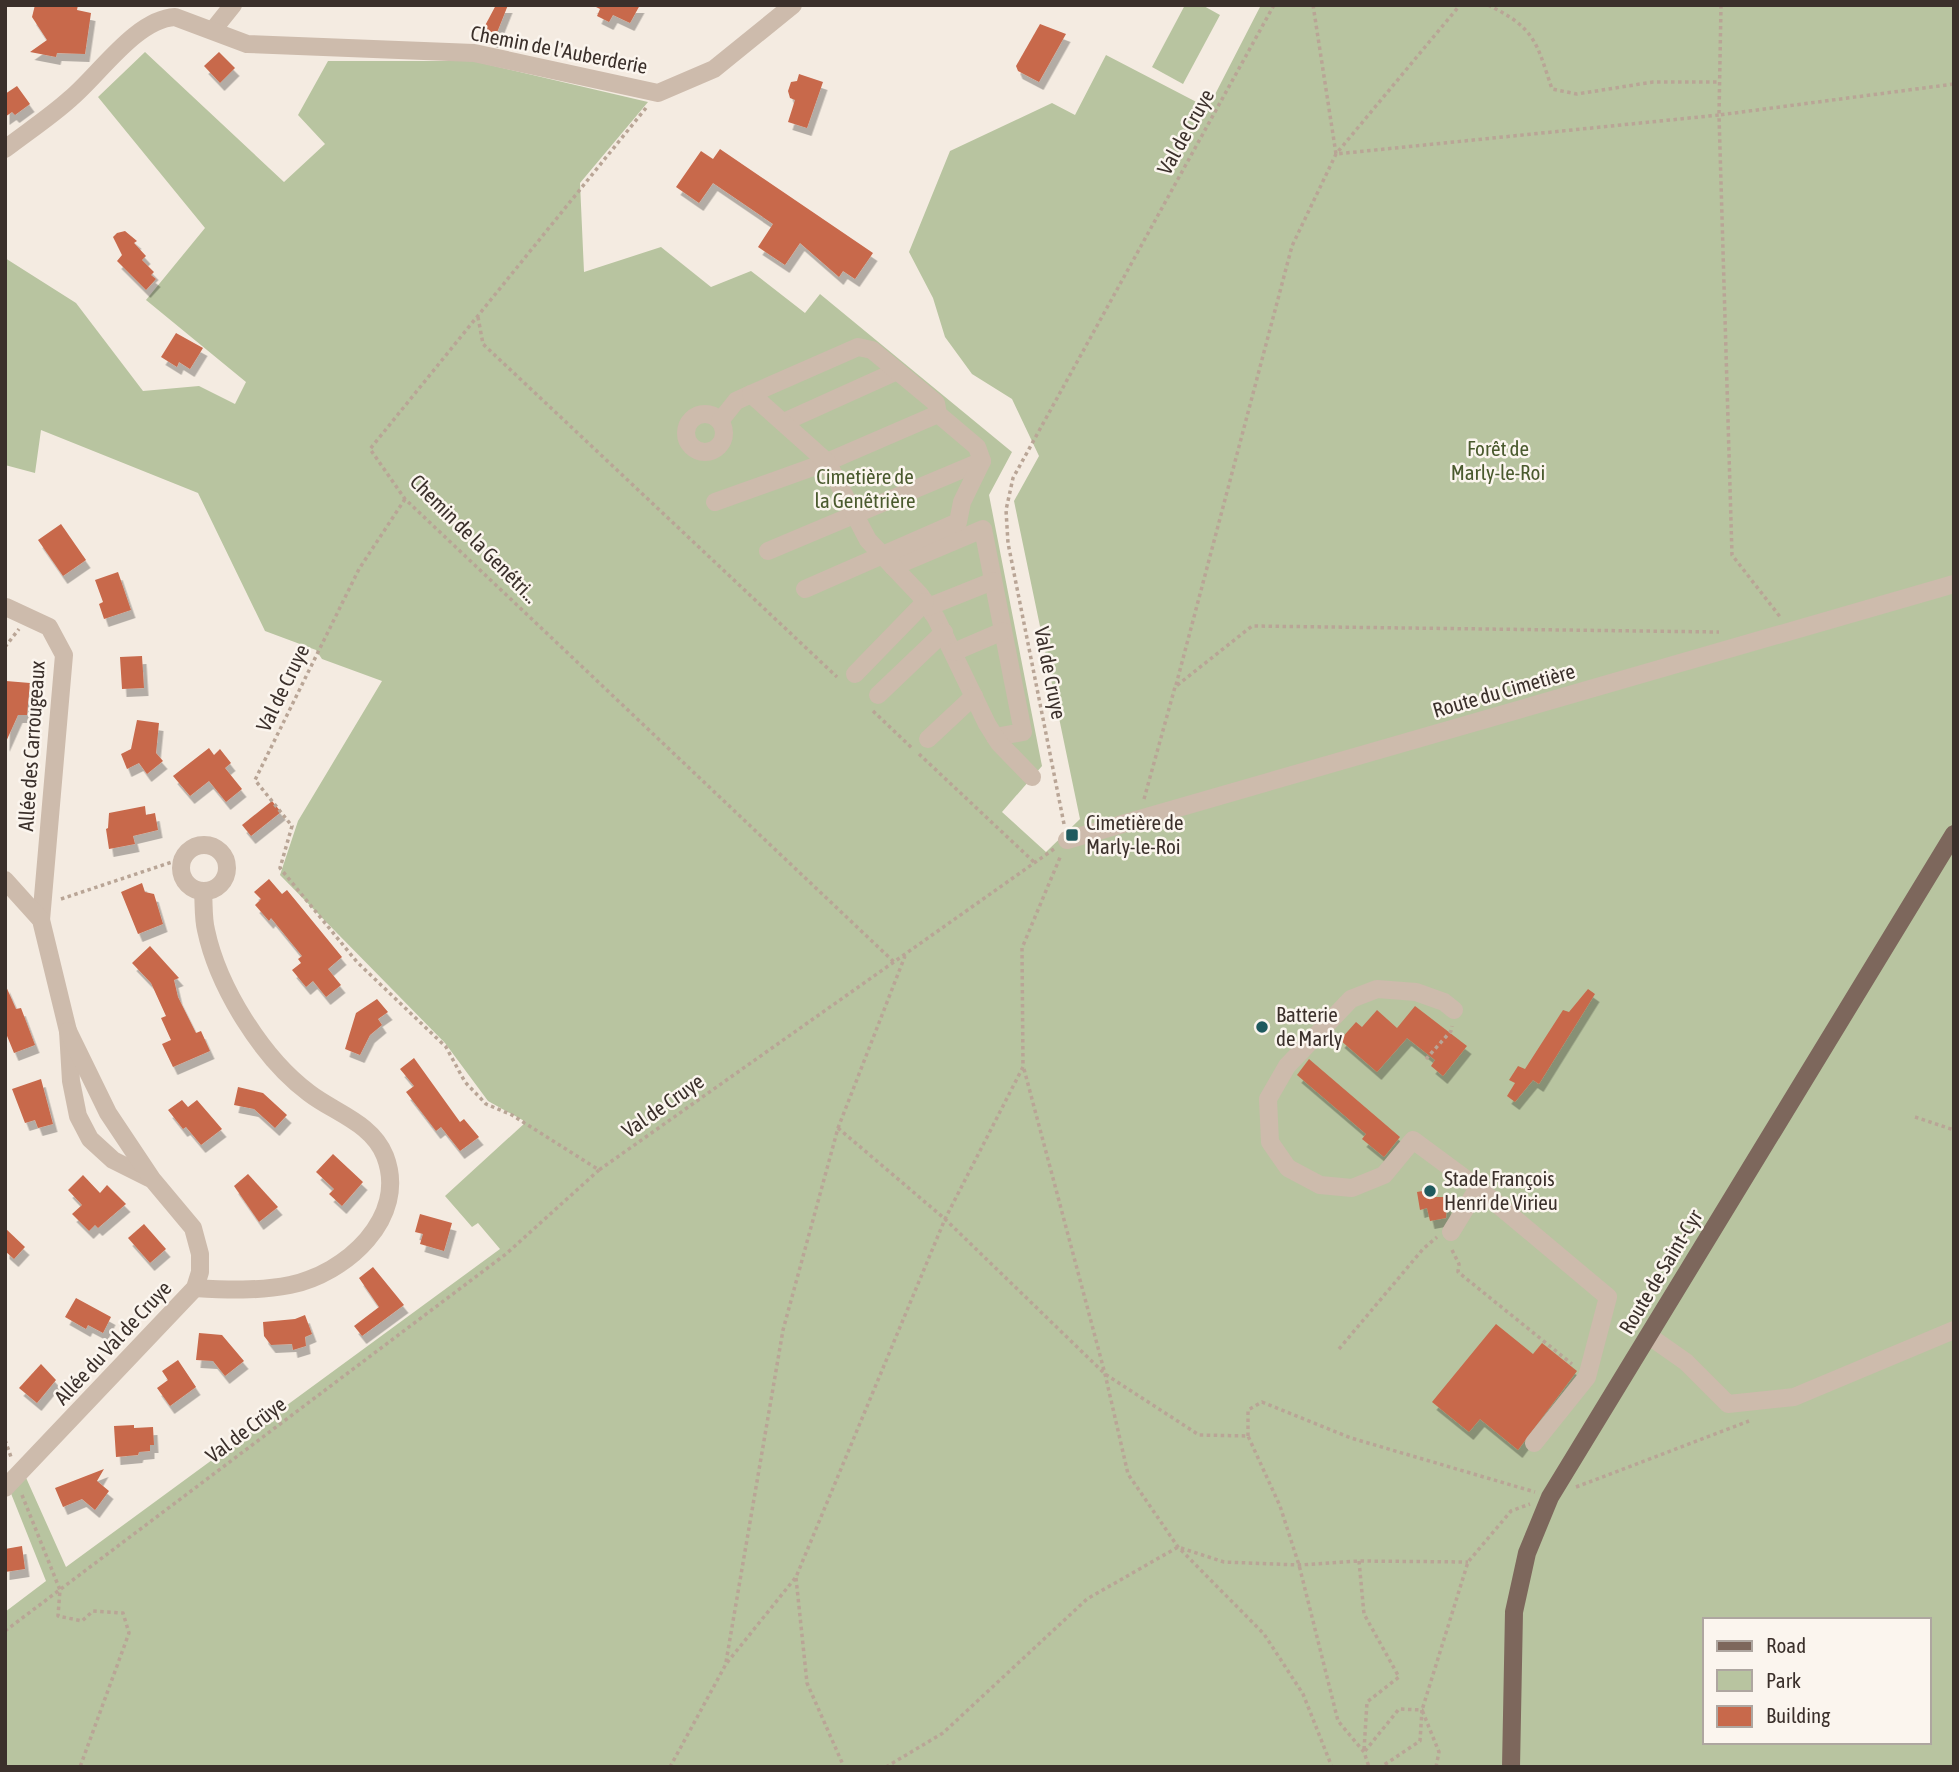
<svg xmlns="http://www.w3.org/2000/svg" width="1959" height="1772" viewBox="0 0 1959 1772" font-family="'Asap Condensed',sans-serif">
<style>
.green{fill:#b8c4a0;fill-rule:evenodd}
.building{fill:#c8694b;filter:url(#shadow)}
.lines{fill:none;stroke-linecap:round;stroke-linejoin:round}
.path{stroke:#b9a596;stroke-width:3.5;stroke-dasharray:3.5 3.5;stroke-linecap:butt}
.minor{stroke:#cdbbac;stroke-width:18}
.major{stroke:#7d675c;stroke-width:18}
.poi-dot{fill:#1f5a5e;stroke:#fbf5ee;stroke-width:2.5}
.labels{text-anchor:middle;stroke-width:5;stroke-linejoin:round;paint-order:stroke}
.street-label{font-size:21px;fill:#3b302b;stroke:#fbf5ee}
.park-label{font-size:21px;fill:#4a5a2e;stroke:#fbf5ee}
.poi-label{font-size:21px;fill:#3b302b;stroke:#fbf5ee;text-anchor:start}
</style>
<defs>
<filter id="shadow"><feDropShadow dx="4.5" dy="8" stdDeviation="0" flood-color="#0004"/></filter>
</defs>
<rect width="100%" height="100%" fill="#f4ebe1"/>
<g class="green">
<polygon points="1185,5 1202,5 1220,15 1183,84 1152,67"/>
<path d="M1261 5H1954V1767H5V1612L46 1581 8 1486 23 1471 66 1567 500 1249 478 1223 472 1227 445 1196 526 1122 488 1101 445 1043 280 875 298 821 382 681 322 659 316 650 265 631 198 493 41 430 35 473 5 465V258L76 303 143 391 199 386 235 404 246 382 146 300 205 228 98 97 145 52 284 182 325 144 298 115 328 61H473L648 102 580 183 584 272 661 247 711 287 751 271 805 313 820 294 1012 452 989 495 1042 766 1002 812 1046 852 1080 819 1014 501 1039 456 1012 399 972 374 945 337 933 298 909 252 950 151 1052 103 1075 115 1106 55 1208 108ZM1705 1620H1929V1742H1705Z"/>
</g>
<g class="building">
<polygon points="35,5 78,5 77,10 91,13 85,54 57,53 56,57 30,52 47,40 32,17"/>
<polygon points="496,5 508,5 494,40 480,35"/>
<polygon points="592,5 640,5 630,23 613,15 609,22 597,16 600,9"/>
<polygon points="1040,24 1066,34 1039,82 1018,71 1016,66"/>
<polygon points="219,52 235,68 220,83 204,66"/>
<polygon points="799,74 823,82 807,128 788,122 795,100 790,98 788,91 791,82 797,81"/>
<polygon points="17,86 30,104 15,115 12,112 5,117 5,94"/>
<polygon points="720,149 873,253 855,279 843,271 839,277 800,243 785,265 758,247 773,224 713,183 699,203 676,187 701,151 713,159"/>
<polygon points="125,231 137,241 134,243 146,256 142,260 154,272 151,275 156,279 146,290 117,261 122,255 113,237 117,233"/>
<polygon points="176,333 203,348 190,369 179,362 177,367 161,357"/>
<polygon points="61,524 86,560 63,576 38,540"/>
<polygon points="118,572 131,610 104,619 99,604 103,602 95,580"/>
<polygon points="142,656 144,688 122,689 120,657"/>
<polygon points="6,681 30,683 27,715 18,715 5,744"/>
<polygon points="137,720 159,723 156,753 163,761 147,774 139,763 127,769 121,754 131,749"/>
<polygon points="209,748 214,755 220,749 231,763 225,768 242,789 226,802 209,781 190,796 173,776"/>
<polygon points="272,801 281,812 251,836 242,825"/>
<polygon points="145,806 146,815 155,813 158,830 133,836 135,844 109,849 106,829 108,828 109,813"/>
<polygon points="269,879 282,894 287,890 342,957 328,969 341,985 326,997 313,981 306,987 292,970 301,963 298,959 302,956 271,918 269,921 255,905 261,899 254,892"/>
<polygon points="142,883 145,892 154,894 163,924 138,934 121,892"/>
<polygon points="150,946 179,978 174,980 178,997 196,1033 201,1031 210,1051 173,1067 162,1044 171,1040 161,1018 166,1016 151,983 132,963"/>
<polygon points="5,984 16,1009 21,1008 35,1045 14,1053 5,1031"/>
<polygon points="1588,989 1595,994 1539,1084 1533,1080 1515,1102 1507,1096 1515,1083 1509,1080 1518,1066 1525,1069 1563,1010 1569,1012"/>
<polygon points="377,999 388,1012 378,1019 382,1025 370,1035 360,1055 345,1049 356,1013"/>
<polygon points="1415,1006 1467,1046 1443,1076 1431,1066 1435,1060 1407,1038 1377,1072 1340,1040 1356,1022 1362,1027 1377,1010 1397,1028"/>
<polygon points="414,1058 460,1122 464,1119 479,1137 460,1151 441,1127 436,1131 406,1092 414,1086 400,1069"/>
<polygon points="1309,1059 1400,1137 1384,1157 1362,1139 1366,1134 1297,1075"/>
<polygon points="41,1079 53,1124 38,1128 35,1120 25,1123 12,1089"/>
<polygon points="238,1087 263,1093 287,1115 275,1128 254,1109 234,1105"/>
<polygon points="182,1100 188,1107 197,1100 222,1129 201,1145 186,1127 183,1129 168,1110"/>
<polygon points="333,1154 363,1182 342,1206 329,1194 334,1189 316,1172"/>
<polygon points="248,1174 278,1207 259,1222 234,1186"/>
<polygon points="83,1175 100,1193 107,1185 126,1204 98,1228 95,1225 89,1231 72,1214 82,1205 68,1190"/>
<polygon points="1433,1189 1434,1197 1447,1197 1446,1218 1430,1221 1427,1208 1420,1210 1417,1192"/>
<polygon points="420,1214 452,1223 444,1251 420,1244 423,1234 415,1232"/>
<polygon points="144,1224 166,1249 150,1263 128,1238"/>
<polygon points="5,1228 25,1247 14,1259 5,1251"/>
<polygon points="373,1267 404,1305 362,1336 354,1326 379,1307 359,1278"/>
<polygon points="76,1298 111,1317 103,1333 88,1325 86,1329 65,1317"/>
<polygon points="305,1315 312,1334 305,1337 306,1346 293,1350 292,1344 271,1345 264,1336 263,1322 295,1319"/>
<polygon points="1496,1324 1533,1354 1542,1343 1577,1371 1518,1450 1480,1419 1469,1432 1432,1402"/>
<polygon points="199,1333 222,1335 244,1361 225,1376 213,1361 196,1360"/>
<polygon points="178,1360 196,1387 170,1406 157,1388 168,1380 162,1371"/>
<polygon points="41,1364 56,1380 37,1403 19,1388"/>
<polygon points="134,1425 134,1428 153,1427 154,1445 150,1445 150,1451 139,1452 138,1455 116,1457 114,1426"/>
<polygon points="104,1469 97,1481 109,1491 95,1510 82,1499 63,1507 55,1488"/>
<polygon points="22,1546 25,1569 5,1572 5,1549"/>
</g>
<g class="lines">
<g class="path">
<polyline points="1313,5 1336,154 1719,115 1732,555 1781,618"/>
<path d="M1488 5C1535 28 1536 41 1552 89L1577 94 1653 82H1719"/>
<polyline points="1721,5 1719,115 1954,84"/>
<polyline points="646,108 370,449 405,499 894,962"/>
<polyline points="478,317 483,344 837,677"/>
<polyline points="405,499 359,569 255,780 292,826 280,868 357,962 446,1047 465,1082 486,1104 512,1115 599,1170 1054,849"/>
<polyline points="5,647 19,629"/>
<polyline points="1176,685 1292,246 1336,154 1460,5"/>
<polyline points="873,711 913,749"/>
<polyline points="919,754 1035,863"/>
<polyline points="1144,799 1175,687 1252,626 1719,632"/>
<polyline points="1064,824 1008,543 1006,510 1013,478 1274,5"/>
<polyline points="61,899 181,859"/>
<polyline points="1426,1059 1451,1031 1452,1026"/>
<polyline points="1024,1069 1105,1374 1128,1474 1178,1547 1264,1634 1303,1694 1332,1767"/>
<polyline points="1915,1117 1954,1130"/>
<polyline points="838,1128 945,1219 1105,1374 1199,1435 1248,1436 1280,1506 1299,1565 1338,1721 1364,1752 1369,1767"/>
<polyline points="1452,1250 1459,1264 1458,1272 1572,1364"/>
<polyline points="1339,1349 1423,1249 1437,1237"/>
<polyline points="1248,1436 1248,1410 1262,1402 1351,1438 1535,1492"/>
<polyline points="5,1440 11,1457"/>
<polyline points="1576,1487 1749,1421"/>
<polyline points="22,1495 60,1590 58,1616 82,1621 93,1611 123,1613 129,1633 80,1767"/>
<polyline points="1359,1561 1364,1614 1399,1677 1367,1702 1364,1750"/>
<polyline points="796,1578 807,1683 844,1767"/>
<polyline points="5,1631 506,1254 599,1170"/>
<polyline points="726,1662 783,1330 838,1128 905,956"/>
<polyline points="1365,1751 1399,1709 1422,1710 1420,1741 1381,1767"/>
<polyline points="670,1767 726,1664 796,1577 945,1219 1023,1067 1022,948 1061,855"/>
<polyline points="886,1767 943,1733 1087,1599 1178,1547 1224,1562 1299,1565 1359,1561 1468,1562"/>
<polyline points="1436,1767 1439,1752 1422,1710 1468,1562 1511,1511 1530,1504"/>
</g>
<g class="minor">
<polyline points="213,30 233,5"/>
<path d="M5 149C27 132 50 117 70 99 99 75 136 19 175 17L247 44 474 53 658 93 714 69 793 5"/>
<circle cx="705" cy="433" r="19"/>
<polyline points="720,421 736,401 751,394"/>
<polyline points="784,422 897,371"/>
<polyline points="715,502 827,462 938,414"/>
<polyline points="768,551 982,461"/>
<polyline points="893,567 983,529 1023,732 995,737"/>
<polyline points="805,589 958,522 962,502 982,461 977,447 938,414 936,403 872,350 858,347 751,394 827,462 868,540 920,595 936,618 987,724 999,743 1032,777"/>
<polyline points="6,607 49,627 64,655 41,920"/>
<polyline points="928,607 993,581"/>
<polyline points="954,652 1003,631"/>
<polyline points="855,674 925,602"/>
<polyline points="878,695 944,632"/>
<polyline points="928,739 974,696"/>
<polyline points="1067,840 1954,584"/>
<circle cx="204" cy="868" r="23"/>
<polyline points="5,880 41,920 68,1031 71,1081 78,1116 90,1139 113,1160 149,1178"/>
<polyline points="1454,1010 1444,1002 1416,992 1377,989 1351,999 1287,1066 1268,1099 1270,1142 1288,1168 1320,1185 1352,1188 1384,1175 1413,1140 1478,1188 1608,1297 1587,1377 1534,1443"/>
<polyline points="1451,1232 1478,1188"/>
<path d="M195 1288C227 1290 259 1291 290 1285 345 1274 409 1218 385 1156 372 1123 335 1113 309 1093 262 1058 218 987 206 930 203 918 204 904 203 892"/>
<polyline points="1649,1336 1686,1362 1728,1404 1794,1397 1954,1330"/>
<polyline points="5,1488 195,1288 200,1272 200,1254 193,1228 152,1179 108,1113 68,1031"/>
</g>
<polyline class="major" points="1511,1767 1514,1612 1527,1553 1550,1497 1954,834"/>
</g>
<g class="poi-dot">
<rect x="1065" y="828" width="14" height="14" rx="3.5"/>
<circle cx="1262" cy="1027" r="7"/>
<circle cx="1430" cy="1191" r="7"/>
</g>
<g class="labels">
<g class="street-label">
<text transform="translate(559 50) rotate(11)" y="7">Chemin de l'Auberderie</text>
<text transform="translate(1186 132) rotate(-61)" y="7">Val de Cruye</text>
<text transform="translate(474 539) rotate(45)" y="7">Chemin de la Genétri...</text>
<text transform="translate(1050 673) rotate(79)" y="7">Val de Cruye</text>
<text transform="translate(283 688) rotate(-64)" y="7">Val de Cruye</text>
<text transform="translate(1504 691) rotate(-16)" y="7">Route du Cimetière</text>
<text transform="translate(32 746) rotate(-86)" y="7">Allée des Carrougeaux</text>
<text transform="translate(663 1106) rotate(-35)" y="7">Val de Cruye</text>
<text transform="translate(1661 1272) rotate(-59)" y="7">Route de Saint-Cyr</text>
<text transform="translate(113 1343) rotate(-47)" y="7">Allée du Val de Cruye</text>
<text transform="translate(246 1430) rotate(-37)" y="7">Val de Crüye</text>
</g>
<g class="park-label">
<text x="1498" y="456">Forêt de<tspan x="1498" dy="24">Marly-le-Roi</tspan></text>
<text x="865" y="484">Cimetière de<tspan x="865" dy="24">la Genêtrière</tspan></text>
</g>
<g class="poi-label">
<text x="1086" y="830">Cimetière de<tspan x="1086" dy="24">Marly-le-Roi</tspan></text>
<text x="1276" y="1022">Batterie<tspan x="1276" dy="24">de Marly</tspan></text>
<text x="1444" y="1186">Stade François<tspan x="1444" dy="24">Henri de Virieu</tspan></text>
</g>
</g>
<rect width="1959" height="1772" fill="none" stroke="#3b302b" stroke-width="14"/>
<rect x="1703" y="1618" width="228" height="126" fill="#fbf5ee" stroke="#aea6a0" stroke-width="2"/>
<rect x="1717" y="1641" width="35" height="10" fill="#7d675c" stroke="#aea6a0" stroke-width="2"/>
<text x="1766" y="1653" font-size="21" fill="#3b302b">Road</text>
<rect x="1717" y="1670" width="35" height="21" fill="#b8c4a0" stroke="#aea6a0" stroke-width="2"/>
<text x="1766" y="1688" font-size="21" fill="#3b302b">Park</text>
<rect x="1717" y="1706" width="35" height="21" fill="#c8694b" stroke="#aea6a0" stroke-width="2"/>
<text x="1766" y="1723" font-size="21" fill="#3b302b">Building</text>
</svg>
